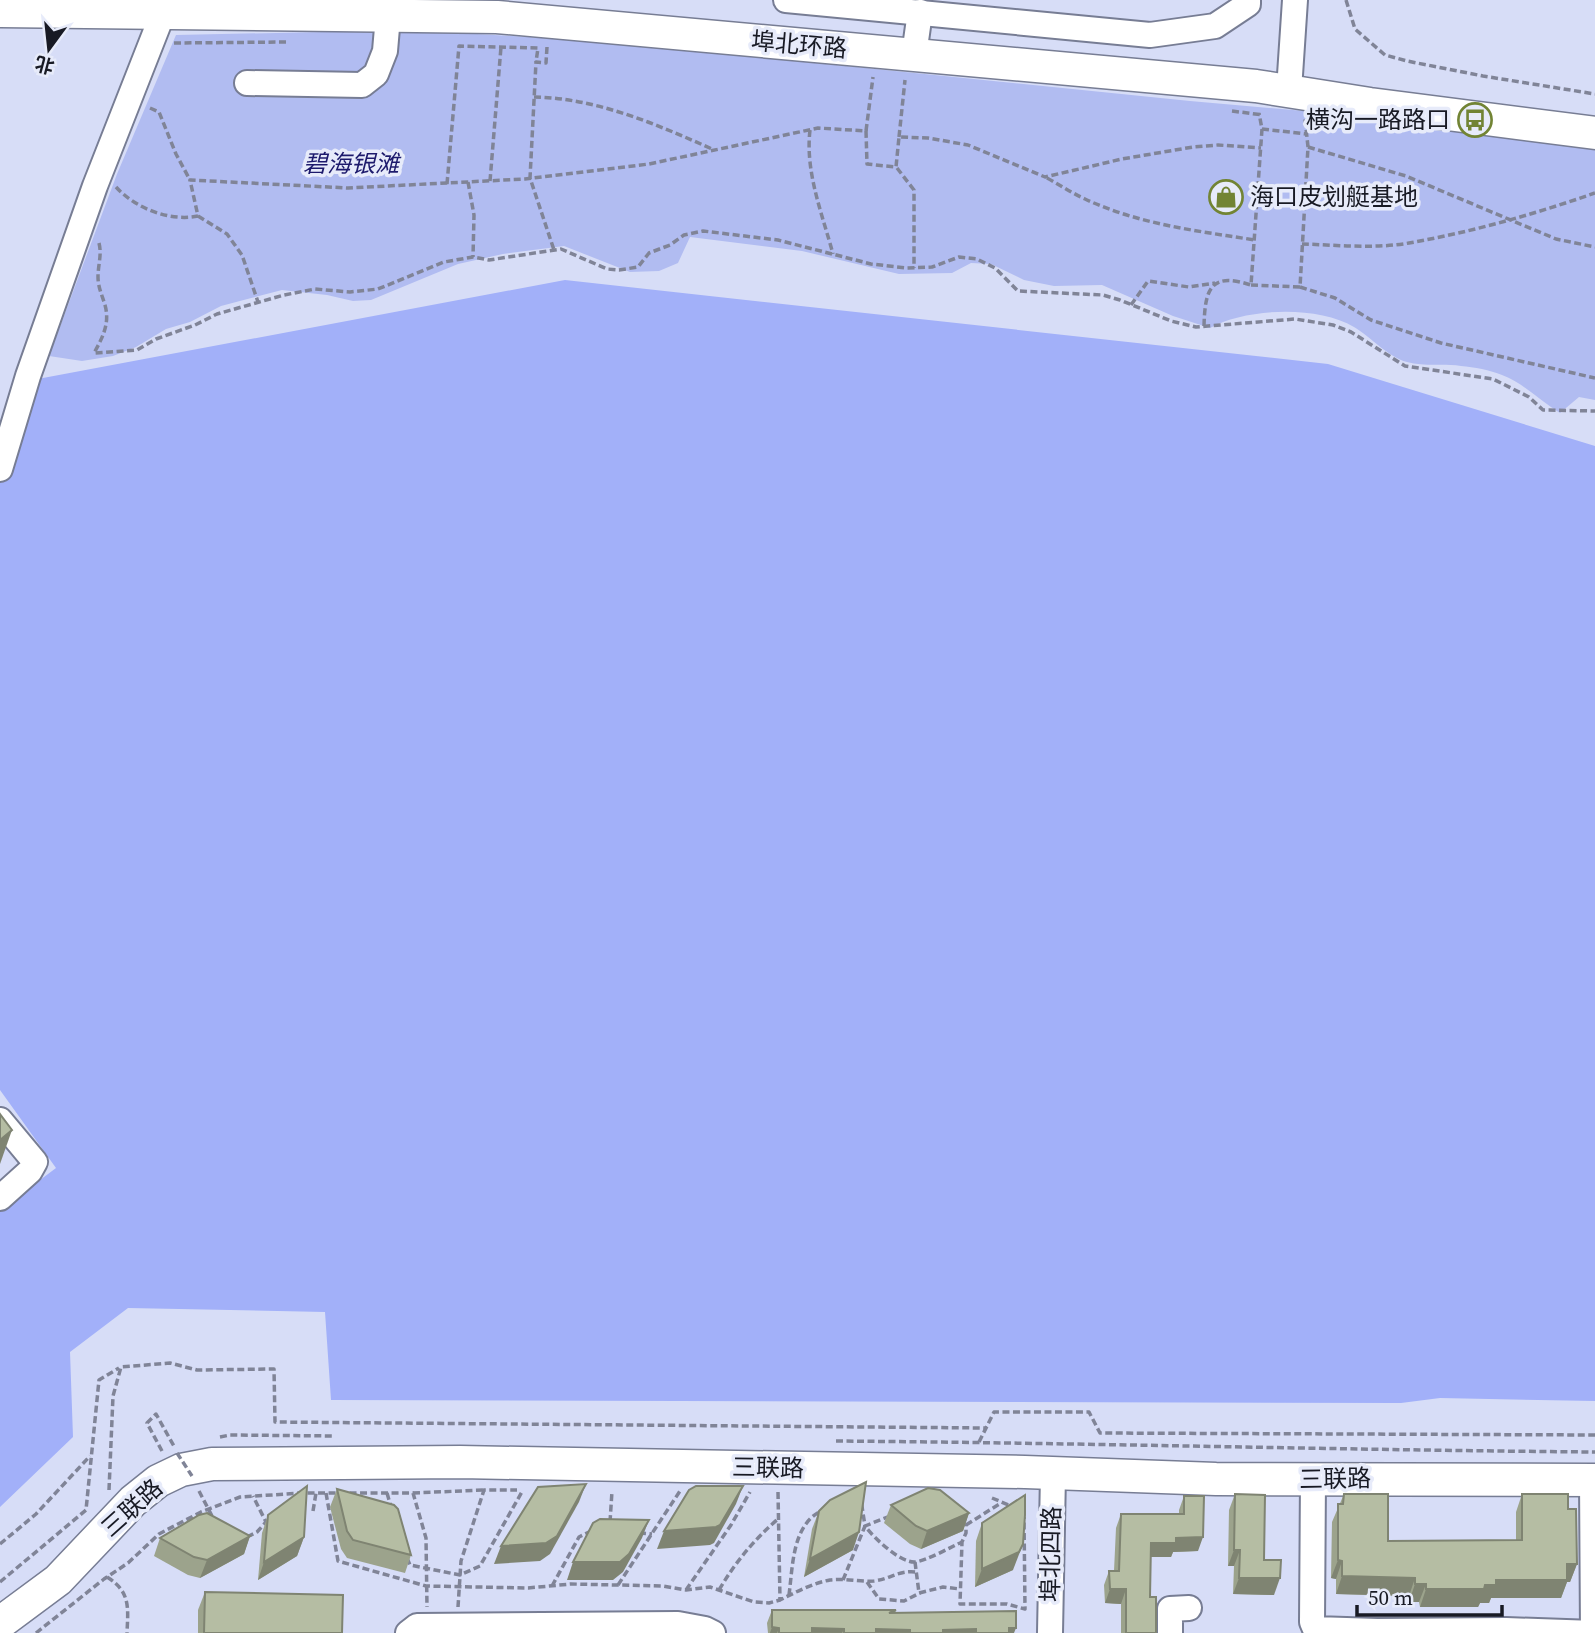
<svg xmlns="http://www.w3.org/2000/svg" width="1595" height="1633" viewBox="0 0 1595 1633" font-family="'Source Serif 4','Noto Sans SC',serif">
<style>
.green{fill:#b1bcf1}
.water{fill:#a2b0f9}
.lines{fill:none;stroke-linecap:round;stroke-linejoin:round}
.minor-casing{stroke:#777d94;stroke-width:28}
.major-casing{stroke:#777d94;stroke-width:35}
.path{stroke:#808497;stroke-width:3.5;stroke-dasharray:7 3.5;stroke-linecap:butt}
.minor{stroke:#fff;stroke-width:24}
.major{stroke:#fff;stroke-width:32}
.path-bridge{stroke:#808497;stroke-width:3.5;stroke-dasharray:7 3.5;stroke-linecap:butt}
.wall{fill:#9ca38c}
.shaded-wall{fill:#7f8472}
.building{fill:#b5bda3;stroke:#7f8472;stroke-width:2}
.labels{text-anchor:middle;stroke-width:7;stroke-linejoin:round;paint-order:stroke}
.street-label{font-size:24px;fill:#181a24;stroke:#e7ebfa}
.poi-label{font-size:24px;fill:#181a24;stroke:#e7ebfa;text-anchor:end}
.park-label{font-size:24px;font-style:italic;fill:#1d1a6c;stroke:#e7ebfa}
</style>
<rect width="100%" height="100%" fill="#d7ddf7"/>
<path class="green" d="M369 31H428L610 42 1190 101 1361 116 1595 148V400L1579 397 1560 413C1540 401 1525 384 1502 375 1490 370 1474 367 1461 366 1443 363 1425 367 1407 362 1388 357 1371 337 1354 327 1317 305 1246 308 1210 328L1173 316 1102 285 1054 286 1024 280 991 264 971 263 952 273 899 274 802 251 690 237 678 263 659 271 630 272 564 246 503 254 458 264 371 300 353 301 327 295 282 290 221 306 190 322 166 329 136 347 113 356 82 361 49 356 117 174 176 35Z"/>
<polygon class="water" points="565,280 1328,364 1595,446 1595,1401 1440,1398 1401,1403 331,1400 325,1312 128,1308 70,1352 73,1437 0,1507 0,1210 56,1168 0,1090 0,447 27,381"/>
<g class="lines">
<g class="minor-casing">
<g id="minor">
<polyline points="786,0 1150,35 1215,26 1248,4 1248,0"/>
<polyline points="914,55 920,12"/>
<polyline points="247,83 362,85 376,74 385,51 388,16"/>
<polyline points="1289,90 1295,0"/>
<polyline points="0,469 28,376 95,186 163,13"/>
<polyline points="0,1120 35,1162 30,1171 0,1198"/>
<polyline points="1313,1479 1312,1622 1315,1629 1377,1631 1506,1630 1595,1633"/>
<polyline points="1592,1480 1593,1633"/>
<polyline points="408,1633 417,1626 678,1624 705,1629 713,1633"/>
<polyline points="1050,1633 1053,1474"/>
<polyline points="1170,1633 1170,1609 1189,1608"/>
</g>
</g>
<g class="major-casing">
<g id="major">
<polyline points="0,11 497,17 1256,86 1370,104 1595,133"/>
<polyline points="0,1623 58,1580 133,1501 158,1481 181,1470 212,1464 460,1462 1025,1472 1216,1479 1595,1480"/>
</g>
</g>
<g class="path">
<polyline points="1346,0 1355,29 1385,55 1407,61 1483,76 1595,94"/>
<polyline points="174,43 288,42"/>
<polyline points="547,47 546,63 536,62 530,178 554,250"/>
<path d="M534 97C596 98 656 124 712 149"/>
<polyline points="150,108 159,112 176,154 190,180"/>
<polyline points="1232,111 1263,115"/>
<polyline points="1262,129 1307,134"/>
<path d="M810 130C805 172 822 213 833 254"/>
<polyline points="866,131 873,77"/>
<polyline points="899,137 905,80"/>
<polyline points="1308,147 1406,176 1556,239 1595,247"/>
<polyline points="897,168 914,190 914,268"/>
<path d="M1047 178C1060 185 1072 193 1085 199 1138 224 1197 231 1255 240"/>
<polyline points="490,181 501,47"/>
<polyline points="468,182 474,215 473,257"/>
<polyline points="447,184 459,46 538,48 536,62"/>
<path d="M116 187C135 208 170 222 198 216L190 180 348 188 525 179 649 164 818 128 866 131 867 164 896 167 899 137 928 138 968 145 1045 177 1122 159 1193 147 1218 145 1261 148"/>
<polyline points="198,216 227,234 242,255 258,302"/>
<path d="M99 243C102 255 98 265 98 277 98 287 102 295 105 305 110 323 103 337 94 353L137 350 156 339 195 325 217 314 284 295 315 289 350 292 378 289 444 262 473 257 489 260 561 249 607 269 619 270 638 267 649 253 670 245 684 235 703 231 778 240 871 264 907 268 932 267 959 257 977 259 995 268 1018 291 1103 295 1120 300 1171 321 1196 327 1295 319 1333 325 1351 332 1405 366 1493 379 1529 397 1543 410 1595 411"/>
<path d="M1302 244C1337 245 1375 249 1409 243 1472 232 1535 214 1595 193"/>
<polyline points="1251,285 1300,287 1308,147 1305,119"/>
<polyline points="1300,287 1335,298 1371,320 1441,343 1595,378"/>
<polyline points="1131,305 1148,281 1189,287 1215,283"/>
<path d="M1204 326C1205 288 1211 272 1251 285L1262 129 1259 113"/>
<polyline points="220,1437 230,1435 335,1436"/>
<path d="M836 1441C1089 1443 1342 1450 1595 1452"/>
<polyline points="979,1442 994,1412 1089,1412 1100,1433 1595,1435"/>
<polyline points="162,1451 147,1423 156,1414 175,1448"/>
<polyline points="109,1490 113,1396 121,1367 170,1363 197,1370 274,1369 275,1422 987,1428"/>
<polyline points="199,1491 213,1518"/>
<path d="M778 1492 780 1600C796 1592 813 1583 830 1580 844 1578 859 1582 874 1581 890 1579 899 1570 916 1572"/>
<polyline points="326,1493 338,1561 426,1586 528,1588 571,1584 663,1586 686,1590 710,1587 754,1602 769,1603 780,1600"/>
<polyline points="387,1493 391,1507"/>
<polyline points="413,1493 484,1490"/>
<polyline points="992,1498 1011,1506"/>
<polyline points="313,1511 316,1493"/>
<path d="M890 1516 865 1526C873 1537 900 1563 915 1562 926 1561 951 1547 962 1542"/>
<polyline points="610,1522 612,1491"/>
<polyline points="961,1522 966,1525 966,1533 962,1542 960,1604 1007,1604 1025,1609 1024,1517"/>
<polyline points="966,1525 1001,1503"/>
<polyline points="639,1533 652,1534"/>
<polyline points="247,1537 257,1532 266,1522 253,1496"/>
<polyline points="0,1544 36,1514 90,1456"/>
<polyline points="407,1558 410,1565 460,1575 480,1566 523,1490"/>
<polyline points="915,1562 919,1593 943,1587 960,1589"/>
<path d="M107 1577C131 1592 128 1608 127 1633"/>
<polyline points="843,1580 865,1526 861,1500"/>
<polyline points="0,1582 86,1510 99,1380 119,1368"/>
<polyline points="867,1582 879,1599 904,1601 920,1593"/>
<polyline points="618,1585 680,1491"/>
<polyline points="552,1586 579,1537 593,1530"/>
<polyline points="686,1590 731,1525 750,1492"/>
<path d="M719 1590C736 1561 754 1540 779 1518"/>
<path d="M789 1595C793 1565 792 1524 823 1510"/>
<polyline points="458,1607 461,1561 484,1490 517,1490"/>
<polyline points="36,1633 104,1579 128,1563 159,1534 201,1512 240,1497 302,1493 413,1493 426,1538 427,1607"/>
</g>
<use href="#minor" class="minor"/>
<use href="#major" class="major"/>
<polyline class="path-bridge" points="177,1453 192,1476"/>
</g>
<g class="wall">
<polygon points="337,1489 411,1555 405,1573 347,1558 341,1549 330,1507"/>
<polygon points="1235,1494 1264,1560 1274,1595 1233,1594 1234,1566 1228,1566 1229,1510"/>
<polygon points="1344,1494 1388,1541 1516,1541 1516,1512 1522,1494 1568,1509 1577,1564 1570,1582 1567,1582 1561,1598 1491,1598 1489,1603 1480,1603 1478,1607 1420,1607 1419,1602 1409,1602 1409,1596 1336,1594 1336,1579 1331,1578 1332,1522"/>
<polygon points="1184,1496 1198,1551 1173,1552 1171,1557 1151,1557 1150,1597 1156,1633 1121,1633 1121,1604 1105,1603 1104,1585 1109,1571 1114,1571 1116,1528 1121,1514 1179,1514 1179,1510"/>
<polygon points="891,1505 969,1513 963,1531 921,1549 910,1544 884,1523"/>
<polygon points="819,1511 853,1550 804,1577 812,1529"/>
<polygon points="268,1515 304,1537 297,1556 258,1580 262,1533"/>
<polygon points="982,1523 1013,1570 975,1587 976,1541"/>
<polygon points="250,1536 244,1554 200,1578 188,1575 154,1556 160,1538"/>
<polygon points="205,1592 342,1633 198,1633 198,1610"/>
<polygon points="772,1610 896,1610 895,1613 1014,1633 768,1633 767,1623"/>
</g>
<g class="shaded-wall">
<polygon points="12,1130 0,1164 0,1140"/>
<polygon points="586,1484 579,1502 550,1554 540,1561 494,1564 501,1546"/>
<polygon points="743,1486 736,1504 714,1543 710,1545 657,1549 664,1531"/>
<polygon points="969,1513 963,1531 921,1549 927,1531"/>
<polygon points="649,1520 642,1538 623,1572 613,1580 567,1580 573,1562"/>
<polygon points="859,1532 853,1550 804,1577 810,1559"/>
<polygon points="250,1536 244,1554 200,1578 207,1560"/>
<polygon points="304,1537 297,1556 258,1580 264,1562"/>
<polygon points="1203,1537 1198,1551 1173,1552 1171,1557 1146,1557 1151,1543 1176,1538"/>
<polygon points="1023,1544 1013,1570 975,1587 982,1569"/>
<polygon points="1234,1550 1240,1550 1234,1566 1228,1566"/>
<polygon points="1338,1560 1342,1561 1336,1579 1331,1578"/>
<polygon points="1567,1564 1577,1564 1570,1582 1567,1582 1561,1598 1491,1598 1489,1603 1480,1603 1478,1607 1420,1607 1426,1589 1485,1585 1496,1580"/>
<polygon points="1342,1576 1415,1578 1409,1596 1336,1594"/>
<polygon points="1239,1578 1280,1578 1274,1595 1233,1594"/>
<polygon points="1415,1584 1426,1584 1419,1602 1409,1602"/>
<polygon points="1110,1589 1126,1589 1121,1604 1105,1603"/>
<polygon points="772,1627 779,1628 777,1633 770,1633"/>
<polygon points="812,1628 844,1629 842,1633 810,1633"/>
<polygon points="1009,1628 1016,1628 1014,1633 1007,1633"/>
<polygon points="876,1629 910,1630 909,1633 875,1633"/>
<polygon points="976,1629 975,1633 942,1633 943,1630"/>
</g>
<g class="building">
<polygon points="0,1114 12,1130 0,1140"/>
<polygon points="866,1482 859,1532 810,1559 819,1511 830,1500"/>
<polygon points="586,1484 557,1536 546,1543 501,1546 538,1487"/>
<polygon points="307,1486 304,1537 264,1562 268,1515"/>
<polygon points="696,1486 743,1486 720,1525 716,1527 664,1531 689,1490"/>
<polygon points="928,1488 940,1490 969,1513 927,1531 916,1526 891,1505"/>
<polygon points="337,1489 394,1505 398,1509 411,1555 353,1540 347,1531"/>
<polygon points="1235,1494 1265,1495 1264,1560 1281,1560 1280,1578 1239,1578 1240,1550 1234,1550"/>
<polygon points="1344,1494 1388,1494 1388,1541 1522,1540 1522,1494 1568,1494 1568,1509 1576,1509 1577,1564 1567,1564 1567,1580 1496,1580 1496,1585 1485,1585 1484,1589 1426,1589 1426,1584 1415,1584 1415,1578 1342,1576 1342,1561 1338,1560 1338,1504 1343,1504"/>
<polygon points="1025,1495 1025,1515 1023,1544 1019,1552 982,1569 982,1523"/>
<polygon points="1184,1496 1204,1496 1203,1537 1176,1538 1176,1543 1151,1543 1150,1597 1156,1597 1156,1633 1126,1633 1126,1589 1110,1589 1109,1571 1119,1571 1121,1514 1184,1514"/>
<polygon points="207,1513 250,1536 207,1560 194,1557 160,1538 199,1515"/>
<polygon points="600,1519 649,1520 629,1554 620,1562 573,1562 593,1523"/>
<polygon points="205,1592 343,1595 342,1633 204,1633"/>
<polygon points="772,1610 896,1610 889,1613 1016,1611 1016,1628 1009,1628 1009,1633 976,1633 976,1629 943,1630 943,1633 910,1633 910,1630 876,1629 876,1633 844,1633 844,1629 812,1628 812,1633 779,1633 779,1628 772,1627"/>
</g>
<defs>
<g id="bus-ring" transform="scale(1.75)"><circle r="9.5" fill="#e7ebfa" stroke="#728434" stroke-width="1.5"/><path d="M-5-6H5V4H4V6H2V4H-2V6H-4V4H-5ZM-3.5-4V0h7V-4ZM-3.5 1.2v1.5H-2V1.2ZM2 1.2v1.5H3.5V1.2Z" fill="#728434"/></g>
<g id="shop-ring" transform="scale(1.75)"><circle r="9.5" fill="#e7ebfa" stroke="#728434" stroke-width="1.5"/><path d="M-5-2.5h2.3a2.7 3.5 0 0 1 5.4 0H5L5.5 6h-11ZM-1.5-2.5h3a1.5 2.3 0 0 0-3 0Z" fill="#728434"/></g>
</defs>
<g fill-rule="evenodd">
<use href="#bus-ring" x="1475" y="120"/>
<use href="#shop-ring" x="1226" y="197"/>
</g>
<g class="labels">
<g class="street-label">
<text transform="translate(799 45) rotate(5)" y="8">埠北环路</text>
<text transform="translate(768 1468) rotate(1)" y="8">三联路</text>
<text transform="translate(1335 1479) rotate(-1)" y="8">三联路</text>
<text transform="translate(132 1508) rotate(-42)" y="8">三联路</text>
<text transform="translate(1051 1554) rotate(-89)" y="8">埠北四路</text>
</g>
<g class="poi-label">
<text x="1450" y="128">横沟一路路口</text>
<text x="1250" y="205" text-anchor="start">海口皮划艇基地</text>
</g>
<g class="park-label">
<text x="351" y="172">碧海银滩</text>
</g>
</g>
<g transform="translate(49 49) rotate(195)" stroke="#e7ebfa" stroke-width="5" paint-order="stroke">
<path d="M0-5L12 26L0 18L-12 26Z" fill="#181a24"/>
<text y="-10" font-size="19" font-weight="bold" text-anchor="middle" fill="#181a24">北</text>
</g>
<path d="M1357 1605v10h145v-10" fill="none" stroke="#181a24" stroke-width="3.5"/>
<text x="1368" y="1605" font-size="21" fill="#181a24" stroke="#e7ebfa" stroke-width="5" paint-order="stroke">50 m</text>
</svg>
